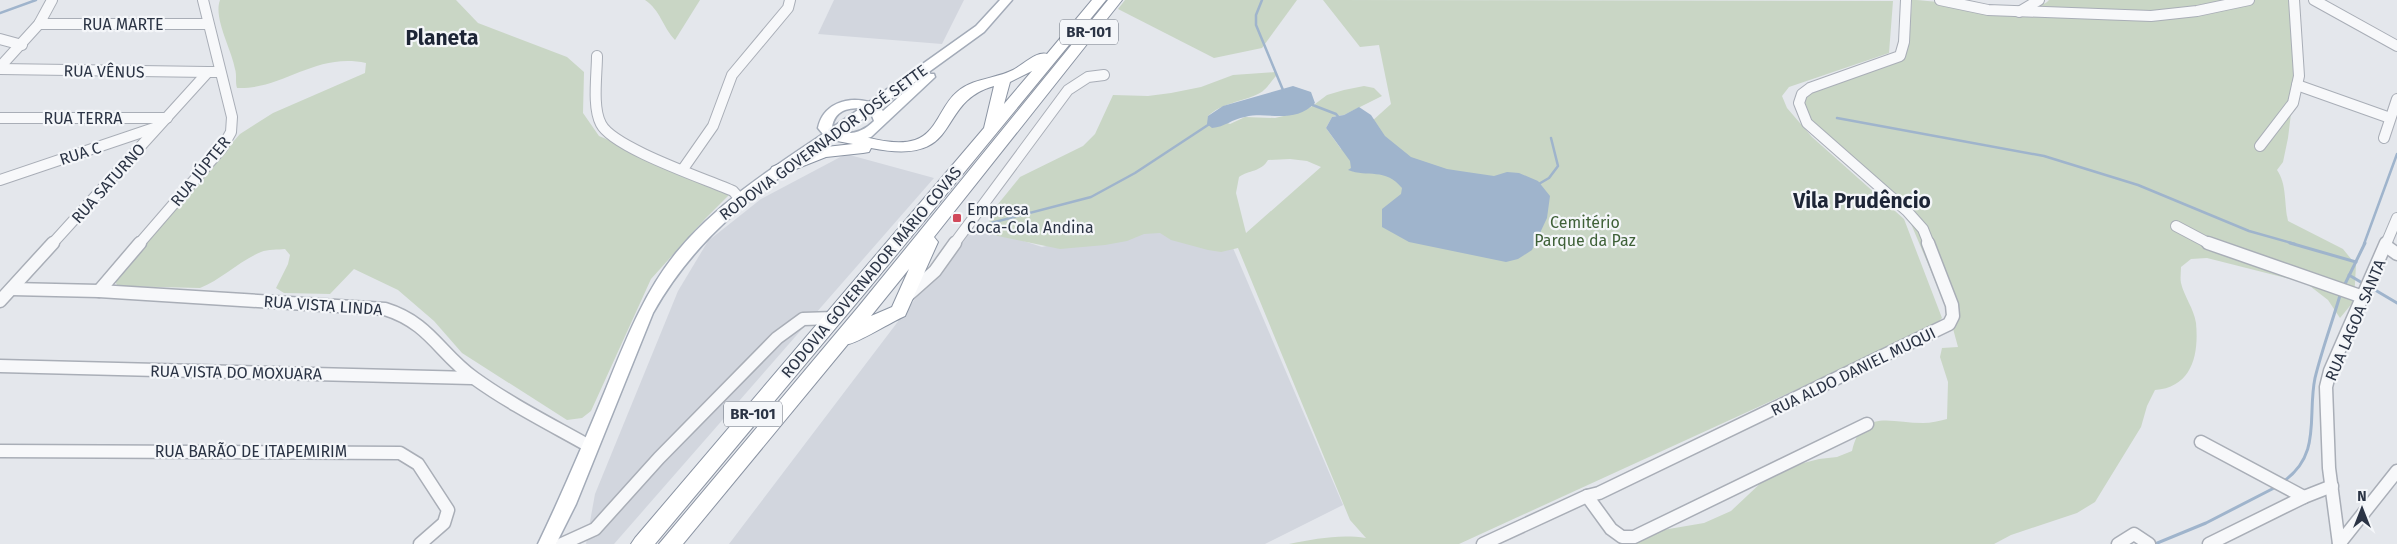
<svg xmlns="http://www.w3.org/2000/svg" width="2397" height="544" viewBox="0 0 2397 544" font-family="'Fira Sans',sans-serif">
<style>
.built{fill:#d2d6de}
.green{fill:#c9d6c5;fill-rule:evenodd}
.water{fill:#9fb4cc}
.lines{fill:none;stroke-linecap:round;stroke-linejoin:round}
.stream-far1{stroke:#9fb4cc;stroke-width:2.5}
.stream{stroke:#9fb4cc;stroke-width:3}
.minor-far1-casing{stroke:#a9aeb7;stroke-width:12}
.minor-casing{stroke:#a9aeb7;stroke-width:15}
.major-casing{stroke:#a3abb8;stroke-width:3}
.highway-casing{stroke:#8b94a3;stroke-width:2}
.minor-far1{stroke:#f7f8fa;stroke-width:10}
.minor{stroke:#f7f8fa;stroke-width:12}
.major{fill:#fff;fill-rule:evenodd}
.highway{fill:#fff;fill-rule:evenodd}
.poi-dot{fill:#d1495b;stroke:#f4f6f9;stroke-width:2}
.labels{text-anchor:middle;stroke-width:4.5;stroke-linejoin:round;paint-order:stroke}
.shield{fill:#f4f6f9;stroke:#676e7b;stroke-width:1}
.shield-label{font-size:15px;font-weight:bold;fill:#2b3445}
.street-label{font-size:16px;fill:#2b3445;stroke:#f4f6f9}
.poi-label{font-size:16px;fill:#2b3445;stroke:#f4f6f9;text-anchor:start}
.park-label{font-size:16px;fill:#3f6138;stroke:#f4f6f9}
.district-label{font-size:21px;font-weight:bold;fill:#1d2536;stroke:#f4f6f9}
</style>
<rect width="100%" height="100%" fill="#e4e7ec"/>
<g class="built">
<polygon points="834,0 964,0 942,44 818,34"/>
<polygon points="846,154 934,178 614,544 586,544 595,494 678,291 708,241 761,199"/>
<polygon points="1170,219 1233,248 1343,505 1265,544 729,544 972,224 1042,247"/>
</g>
<g class="green">
<path d="M220 0H456L478 23 567 57 584 72 583 113 599 136 729 190 731 193 705 219 651 279 591 411 582 418 567 420 462 353 434 321 398 290 354 269 330 294 284 293 276 288 288 264 290 255 285 249C278 250 268 249 261 252 239 261 221 280 200 288L118 286 115 282 167 217 240 134 273 113 365 73 366 63C315 52 283 90 237 88 235 82 237 75 235 69 232 50 213 18 220 0Z"/>
<path d="M645 0H700L675 40C662 26 661 11 645 0Z"/>
<polygon points="1125,0 1297,0 1262,48 1214,58 1118,9"/>
<path d="M1323 0 1893 1 1889 53 1789 87 1782 96 1787 108 1812 137 1904 219 1942 318 1933 327 1459 544H1289C1315 539 1339 534 1366 538L1350 520 1238 248 1221 252 1208 250 1171 240 1160 233 1144 234 1127 241 1105 245 1060 249 998 236 990 234 986 229 994 209 1020 177 1083 146 1095 134 1113 95 1148 96 1171 93 1201 87 1233 75 1276 72 1277 75C1270 82 1267 90 1258 94 1241 102 1222 103 1208 116L1230 124 1245 117 1275 118 1292 114 1311 107 1327 95 1344 90 1364 86 1374 88 1382 96 1344 115 1332 117 1326 128 1341 149 1391 104 1379 45 1360 47ZM1290 159 1307 161 1321 167 1246 233 1236 193 1239 177C1249 170 1261 172 1268 160Z"/>
<path d="M1912 0C1938 0 2035 18 2049 0H2290L2295 63 2294 89 2288 138 2283 162 2277 170C2287 184 2284 204 2288 221L2343 249 2356 265 2354 301 2340 318 2328 300 2306 283 2207 258 2191 259 2181 267C2181 272 2180 278 2181 283 2184 296 2194 309 2196 323 2199 355 2192 387 2155 390L2147 406 2141 427 2095 502 2077 513 2011 535 1994 544H1634L1651 532 1704 523 1731 511 1765 479 1792 466 1819 459 1837 457 1852 451C1862 408 1890 423 1923 423 1931 423 1939 421 1947 419L1948 382 1940 357 1942 348 1958 347 1949 314 1909 219 1817 128 1804 111 1802 96 1904 56 1909 44Z"/>
</g>
<g class="water">
<path d="M1293 86 1311 92 1315 103C1293 125 1268 111 1245 117 1232 119 1225 127 1212 128L1207 124 1208 116 1223 106Z"/>
<path d="M1359 107 1371 115 1385 136 1411 157 1447 169 1460 171 1494 176 1507 172 1519 173 1538 181 1550 196 1547 218 1532 250 1518 259 1506 262 1409 242 1382 227V209L1401 194 1402 188C1385 167 1368 178 1348 170L1351 168 1350 161 1326 128 1332 117 1344 115Z"/>
</g>
<g class="lines">
<g class="stream-far1">
<polyline points="1262,0 1256,15 1256,25 1283,90"/>
<polyline points="0,13 36,0"/>
<polyline points="1310,104 1336,114 1340,119"/>
<polyline points="1837,118 2044,156 2138,185 2249,231 2295,244"/>
<polyline points="1537,185 1549,178 1558,166 1551,138"/>
<polyline points="991,223 1091,197 1135,173 1211,123"/>
<polyline points="2364,244 2397,154"/>
</g>
<g class="stream">
<polyline points="2290,243 2356,262"/>
<polyline points="2349,275 2364,284"/>
<polyline points="2344,286 2365,243"/>
<polyline points="2370,287 2397,303"/>
<path d="M2284 481C2322 454 2307 416 2315 378 2322 349 2333 320 2341 292"/>
<polyline points="2155,544 2206,523 2276,487"/>
</g>
<g class="minor-far1-casing">
<g id="minor-far1">
<polyline points="1906,0 1904,42 1900,56 1810,88 1802,94 1799,103 1807,123 1907,211 1923,229 1929,244"/>
<polyline points="1940,0 1988,10 2151,16 2197,11 2249,0"/>
<polyline points="2314,0 2397,46"/>
<polyline points="2019,12 2039,0"/>
<polyline points="39,24 208,24"/>
<polyline points="0,39 22,45"/>
<path d="M597 56C597 74 592 108 601 124 613 148 706 179 733 191L740 199"/>
<polyline points="0,67 39,24 52,0"/>
<polyline points="0,69 208,72"/>
<polyline points="2297,85 2390,118"/>
<polyline points="0,118 167,118"/>
<polyline points="2384,138 2397,99"/>
<polyline points="2260,146 2293,103 2299,76 2294,0"/>
<polyline points="683,169 713,126 732,75 788,8 790,0"/>
<polyline points="0,180 157,127"/>
<polyline points="2176,226 2210,244"/>
<polyline points="52,244 208,72 219,72"/>
<polyline points="139,244 222,148 231,132 232,117 203,0"/>
<polyline points="954,244 1068,90 1088,77 1104,75"/>
<polyline points="2386,244 2397,218"/>
</g>
</g>
<g class="minor-casing">
<g id="minor">
<polyline points="2208,243 2363,297"/>
<polyline points="2386,246 2397,254"/>
<path d="M12 289 99 291 385 309C430 323 439 353 474 378 510 404 550 424 589 446"/>
<polyline points="99,291 140,243"/>
<polyline points="908,295 935,271 955,243"/>
<polyline points="0,301 53,243"/>
<polyline points="0,366 472,378"/>
<polyline points="2201,442 2304,497"/>
<polyline points="0,451 400,453 418,464 448,510 444,523 420,544"/>
<polyline points="1587,496 1611,529 1622,537 1634,537 1867,424"/>
<polyline points="562,544 595,529 659,458 777,338 803,319 834,318"/>
<polyline points="1483,544 1587,496 1599,493 1949,324 1953,316 1952,305 1928,243"/>
<polyline points="2118,544 2134,534 2149,544"/>
<polyline points="2209,544 2304,497 2332,486"/>
<polyline points="2339,544 2329,468 2326,387 2330,371 2386,243"/>
<polyline points="2339,544 2397,471"/>
</g>
</g>
<g class="major-casing">
<path id="major" d="M1000 0H1012L984 32 926 74H934L935 77 871 137 854 142 834 139C760 190 698 233 653 313L576 504 556 544H538C562 494 584 442 605 391 625 342 643 294 676 253 716 204 772 168 823 134L818 128C823 104 847 96 869 102L976 26ZM919 79 883 111 879 107 915 82ZM861 108 833 127H832C835 111 846 108 861 108ZM871 113 874 121C865 130 856 134 843 133Z"/>
</g>
<g class="highway-casing">
<g id="highway">
<path d="M1092 0H1106L869 288 655 544H631L635 538 984 128 994 86C933 103 966 167 871 148L869 152 863 153 826 157 778 176 772 175 770 171 772 167 817 148 853 144 837 141 835 137 843 132C865 136 893 147 915 140 937 133 940 106 957 92 973 78 995 79 1013 70 1023 65 1036 51 1047 54ZM1032 71 1004 104 1010 82Z"/>
<path d="M1108 0H1122L934 237 938 242 905 316C895 320 854 345 848 344L683 544H659L859 306ZM909 269 892 307 871 316Z"/>
</g>
</g>
<use href="#minor-far1" class="minor-far1"/>
<use href="#minor" class="minor"/>
<use href="#major" class="major"/>
<use href="#highway" class="highway"/>
</g>
<rect class="poi-dot" x="952" y="213" width="10" height="10" rx="2.5"/>
<g class="labels">
<g class="shield">
<rect x="1060" y="19.5" width="58" height="25" rx="4"/>
<rect x="724" y="401.5" width="58" height="25" rx="4"/>
</g>
<g class="shield-label">
<text x="1089" y="37">BR-101</text>
<text x="753" y="419">BR-101</text>
</g>
<g class="street-label">
<text x="123" y="30">RUA MARTE</text>
<text transform="translate(104 71) rotate(1)" y="6">RUA VÊNUS</text>
<text x="83" y="124">RUA TERRA</text>
<text transform="translate(823 142) rotate(-36)" y="6">RODOVIA GOVERNADOR JOSÉ SETTE</text>
<text transform="translate(80 153) rotate(-18)" y="6">RUA C</text>
<text transform="translate(200 171) rotate(-51)" y="6">RUA JÚPTER</text>
<text transform="translate(108 183) rotate(-48)" y="6">RUA SATURNO</text>
<text transform="translate(871 272) rotate(-50)" y="6">RODOVIA GOVERNADOR MÁRIO COVAS</text>
<text transform="translate(323 305) rotate(4)" y="6">RUA VISTA LINDA</text>
<text transform="translate(2355 320) rotate(-67)" y="6">RUA LAGOA SANTA</text>
<text transform="translate(1853 371) rotate(-26)" y="6">RUA ALDO DANIEL MUQUI</text>
<text transform="translate(236 372) rotate(1)" y="6">RUA VISTA DO MOXUARA</text>
<text x="251" y="457">RUA BARÃO DE ITAPEMIRIM</text>
</g>
<g class="poi-label">
<text x="967" y="215">Empresa<tspan x="967" dy="18">Coca-Cola Andina</tspan></text>
</g>
<g class="park-label">
<text x="1585" y="228">Cemitério<tspan x="1585" dy="18">Parque da Paz</tspan></text>
</g>
<g class="district-label">
<text x="442" y="45">Planeta</text>
<text x="1862" y="208">Vila Prudêncio</text>
</g>
</g>
<g transform="translate(2362 509)" stroke="#f4f6f9" stroke-width="4" paint-order="stroke">
<path d="M0-4L9 19L0 12L-9 19Z" fill="#2b3445"/>
<text y="-8" font-size="14" font-weight="bold" text-anchor="middle" fill="#2b3445">N</text>
</g>
</svg>
